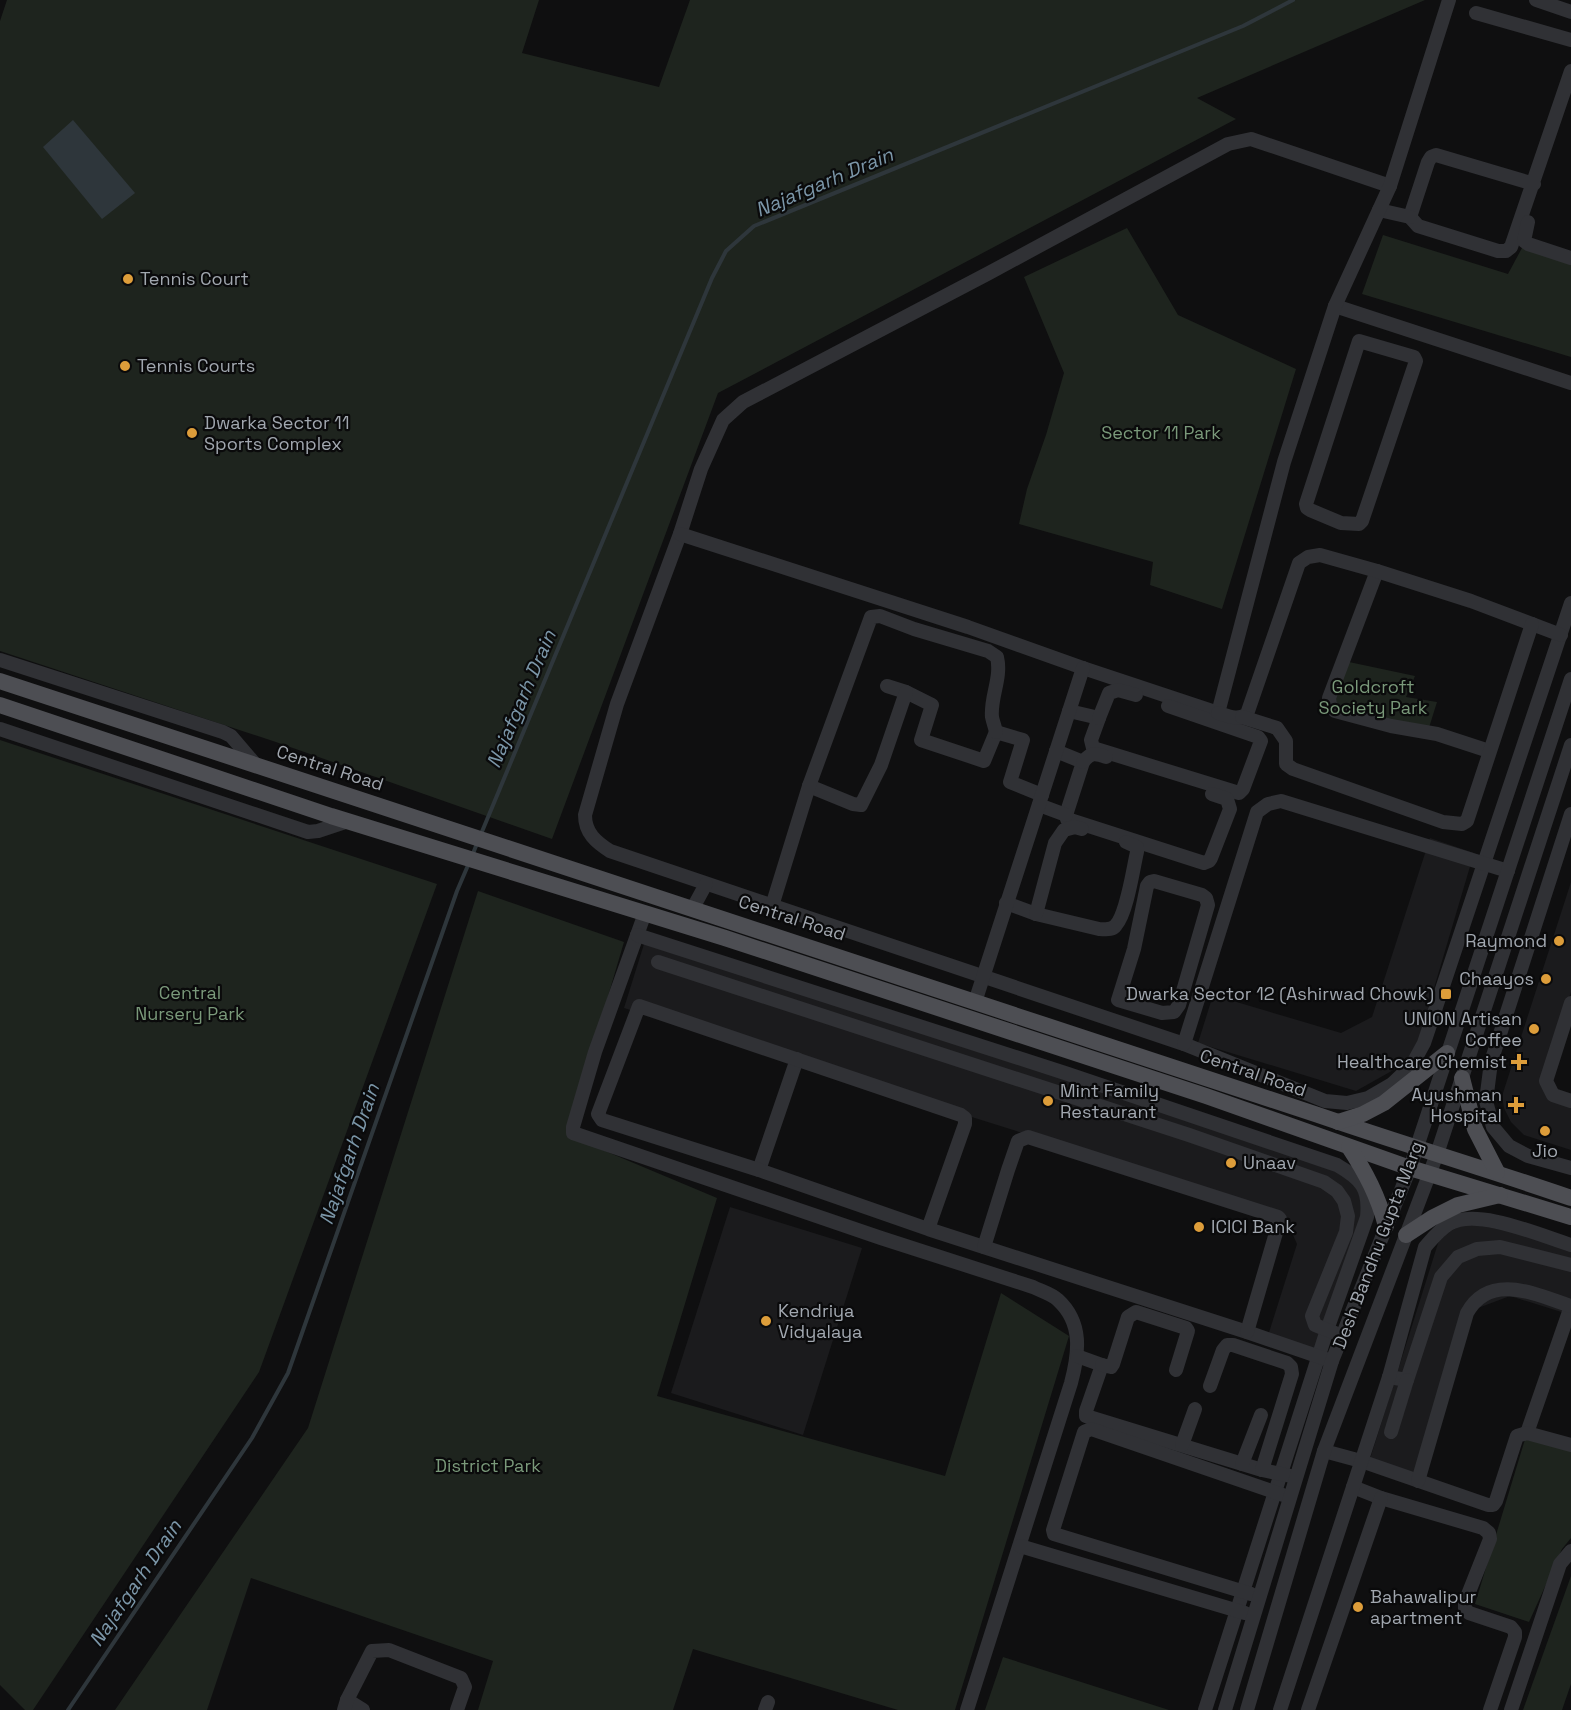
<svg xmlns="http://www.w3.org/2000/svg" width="1571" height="1710" viewBox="0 0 1571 1710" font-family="'Space Grotesk',sans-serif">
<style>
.built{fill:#1b1b1d}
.green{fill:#1e241e}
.water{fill:#2e363b}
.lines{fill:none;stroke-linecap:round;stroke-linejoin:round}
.stream{stroke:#2e363b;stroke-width:4}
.minor{stroke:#303135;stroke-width:14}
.major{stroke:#4d4e53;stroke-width:16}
.poi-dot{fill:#dd9d3a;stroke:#0a0a0b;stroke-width:2}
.labels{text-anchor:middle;stroke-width:4.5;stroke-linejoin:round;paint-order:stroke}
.poi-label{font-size:18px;fill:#a1a7af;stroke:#0a0a0b;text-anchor:start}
.park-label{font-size:18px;fill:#7a997a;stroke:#0a0a0b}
.street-label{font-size:18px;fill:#a1a7af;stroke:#0a0a0b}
.water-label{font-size:20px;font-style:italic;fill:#7b96a8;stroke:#0a0a0b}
</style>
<rect width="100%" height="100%" fill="#0f0f10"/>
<g class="built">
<polygon points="1430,838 1474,853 1413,1059 1356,1091 1198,1043 1213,995 1341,1033 1372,1017"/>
<polygon points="1571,882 1571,992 1542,1079 1571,1106 1571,1150 1524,1135 1511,1122 1504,1108 1502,1096"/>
<polygon points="644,944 1354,1169 1369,1203 1317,1359 1266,1342 1297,1244 1284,1215 624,1008"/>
<polygon points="730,1207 862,1248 803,1435 671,1393"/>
<polygon points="1462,1225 1501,1227 1571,1249 1571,1315 1510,1296 1470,1311 1417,1479 1369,1462 1440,1237"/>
</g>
<g class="green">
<polygon points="7,0 539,0 522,53 659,87 690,0 1425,0 1197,98 1236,119 718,393 552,839 273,741 0,651 0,21"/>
<polygon points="1127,228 1178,315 1296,369 1222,609 1150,585 1153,562 1019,524 1027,489 1046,435 1064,373 1024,277"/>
<polygon points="1383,235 1508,274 1523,246 1571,261 1571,357 1362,294"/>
<polygon points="1349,662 1415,676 1406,697 1437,702 1427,734 1385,731 1328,714"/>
<polygon points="0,740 437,884 259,1372 33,1710 25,1710 0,1685"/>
<polygon points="478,891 624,942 567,1135 717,1198 657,1396 945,1476 1001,1293 1069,1336 955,1710 898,1710 693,1649 673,1710 478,1710 493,1661 251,1578 207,1710 115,1710 308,1428"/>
<polygon points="1526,1436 1571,1450 1571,1538 1562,1549 1529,1622 1475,1604"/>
<polygon points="1571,1576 1571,1684 1562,1710 1523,1710"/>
<polygon points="1003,1657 1169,1710 985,1710"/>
</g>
<polygon class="water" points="73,120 135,193 102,219 43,147"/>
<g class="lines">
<g class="stream">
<polyline points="481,834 712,278 726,251 754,226 1243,26 1293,0"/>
<polyline points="472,856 478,841"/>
<polyline points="68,1710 252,1438 288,1373 457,891 469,863"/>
</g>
<g class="minor">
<polyline points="1536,0 1571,12"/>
<polyline points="1476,13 1571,40"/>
<polyline points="1534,184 1436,155 1431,157 1428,162 1410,217 1418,226 1498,251 1506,251 1511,247 1571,71"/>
<path d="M1390 186 1251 139 1228 144 989 273 743 402 723 420 701 469 680 534 617 704 585 815C585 833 596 842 610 851L1184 1044 1325 1101 1347 1103 1368 1098 1392 1084 1412 1065 1424 1043 1571 603"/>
<polyline points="1379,210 1410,217"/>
<polyline points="1528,222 1524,241 1528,244 1571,258"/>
<polyline points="1335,306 1571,383"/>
<polygon points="1359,341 1414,357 1416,361 1362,521 1359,524 1341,523 1310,510 1307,508 1306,504"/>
<polyline points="680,534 968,627 1083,668 1218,713 1284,462 1335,306 1390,186 1449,0"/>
<polyline points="1377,571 1329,698 1330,705 1335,711 1391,726 1437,734 1489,751"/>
<polyline points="0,660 223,732 231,736 255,764"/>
<polyline points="887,686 906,692 932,705 921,740 984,761 996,732 1023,740 1010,782 1042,795"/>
<polyline points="1069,711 1099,718 1091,740 1093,748 1239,793 1243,789 1261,741 1258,737 1168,706"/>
<path d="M1218 713C1228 716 1238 721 1247 714L1299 563 1308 557 1320 555 1377 571 1471 601 1561 635"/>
<polyline points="1242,717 1277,728 1286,741 1286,764 1293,769 1443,822 1462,824 1467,821 1532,624"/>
<polyline points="1099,718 1109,693 1118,690 1136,695"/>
<polyline points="0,729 308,832 318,831 348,821"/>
<polyline points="1056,751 1083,762 1066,815 1067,819 1204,863 1209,861 1211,858 1230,809 1227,799 1212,794"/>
<path d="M1083 762C1091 752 1095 753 1106 757"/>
<polyline points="809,786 853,804 861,805 881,765 906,692"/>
<polyline points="1039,805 1066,815"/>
<polyline points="1571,814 1491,1062 1486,1101 1493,1127 1509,1146 1528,1156 1571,1168"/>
<polygon points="1154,881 1202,895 1206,898 1208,905 1179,1005 1174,1012 1162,1013 1118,1000 1134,949 1147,886 1150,882"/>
<path d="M1006 903 1036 914 1099 929C1105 929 1112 931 1116 925 1127 913 1133 869 1137 852V847L1126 842"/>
<polyline points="694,906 706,884"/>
<path d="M772 906 809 786 871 617 880 616 914 629 988 651 997 657C1002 678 990 697 992 717 993 722 995 727 996 732"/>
<path d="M645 913 595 1052 573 1127V1133L881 1238 1033 1287C1041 1291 1052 1294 1058 1300 1083 1323 1079 1353 1071 1383L967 1710"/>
<polyline points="1036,914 1055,843 1064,830 1075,827 1082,829"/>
<path d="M637 935 1068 1074 1337 1165C1361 1179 1370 1188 1367 1217L1327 1330 1205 1710"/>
<polyline points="658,962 1189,1135 1324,1182 1337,1191 1344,1201 1348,1216 1346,1232 1312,1316 1315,1325 1335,1333"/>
<polyline points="976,999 1083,668"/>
<polyline points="1571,1003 1546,1081 1553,1095 1571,1101"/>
<polyline points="1184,1044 1257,812 1268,804 1281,801 1508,871"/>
<polyline points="759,1170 797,1059"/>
<polyline points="928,1229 965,1124 965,1118 961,1115 639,1006 598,1114 602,1120 759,1170 928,1229 1247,1332 1332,1361"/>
<polyline points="984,1247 1008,1170 1018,1141 1028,1137 1278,1217 1280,1219 1247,1332"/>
<polyline points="1077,1356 1102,1365 1086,1411 1086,1416 1262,1470"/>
<polyline points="1102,1365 1111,1367 1113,1364 1128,1317 1136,1312 1186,1328 1188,1331 1176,1370"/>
<polyline points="1389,1377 1407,1380 1441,1277 1458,1257 1477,1249 1500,1247 1571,1265"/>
<polyline points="1210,1386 1223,1350 1227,1345 1233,1345 1287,1363 1291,1367 1292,1374 1262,1470 1291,1476"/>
<polyline points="1391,1432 1407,1380"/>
<polyline points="1527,1433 1571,1306"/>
<polyline points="1182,1445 1195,1409"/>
<polyline points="1324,1451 1361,1461 1488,1505 1493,1505 1496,1501 1517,1436 1527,1433 1571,1445"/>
<polyline points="1242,1464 1261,1415"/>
<path d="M1418 1481 1467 1313C1490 1271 1537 1295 1571 1306"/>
<polyline points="1353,1487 1381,1498 1483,1528 1489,1533 1490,1539 1465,1602 1465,1609 1469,1613 1511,1627 1515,1632 1515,1637 1490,1710"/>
<polyline points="1020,1546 1245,1613"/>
<polyline points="1251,1594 1054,1534 1053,1530 1084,1432 1091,1429 1283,1495"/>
<polyline points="347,1700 363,1710"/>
<polyline points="344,1710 347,1700 372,1651 389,1650 461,1678 465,1687 457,1710"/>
<polyline points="765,1710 768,1702"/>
<polyline points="1225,1710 1332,1361 1410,1168 1571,679"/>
<polyline points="1247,1710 1324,1451 1437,1154 1571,745"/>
<path d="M1280 1710 1389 1377 1425 1247C1432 1239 1439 1230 1449 1224 1477 1207 1541 1236 1571 1245"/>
<polyline points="1308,1710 1381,1498"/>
<polyline points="1511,1710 1560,1564 1571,1551"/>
</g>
<g class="major">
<path d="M0 681C440 824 880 967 1318 1115 1402 1144 1487 1169 1571 1198"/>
<polyline points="0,705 331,816 725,938 1206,1096 1410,1168 1571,1217"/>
<polyline points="1462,1078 1475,1129 1497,1172"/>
<polyline points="1338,1122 1363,1114 1384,1103 1447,1053"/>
<path d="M1349 1147C1366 1173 1378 1196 1386 1226"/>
<polyline points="1406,1235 1432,1218 1458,1205 1500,1195"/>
</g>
</g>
<g class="poi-dot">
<circle cx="128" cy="279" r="6"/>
<circle cx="125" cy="366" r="6"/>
<circle cx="192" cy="433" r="6"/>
<circle cx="1559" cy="941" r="6"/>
<circle cx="1546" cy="979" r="6"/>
<rect x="1440" y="988" width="12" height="12" rx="3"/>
<circle cx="1534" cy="1029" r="6"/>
<path d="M1516 1053h6v6h6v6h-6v6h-6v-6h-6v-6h6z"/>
<circle cx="1048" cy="1101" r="6"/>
<path d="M1513 1096h6v6h6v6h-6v6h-6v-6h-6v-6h6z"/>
<circle cx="1545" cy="1131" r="6"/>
<circle cx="1231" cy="1163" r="6"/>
<circle cx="1199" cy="1227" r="6"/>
<circle cx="766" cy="1321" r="6"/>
<circle cx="1358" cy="1607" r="6"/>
</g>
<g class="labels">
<g class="poi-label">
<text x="140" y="285">Tennis Court</text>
<text x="137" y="372">Tennis Courts</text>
<text x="204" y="429">Dwarka Sector 11<tspan x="204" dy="21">Sports Complex</tspan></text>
<text x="1547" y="947" text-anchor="end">Raymond</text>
<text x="1534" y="985" text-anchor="end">Chaayos</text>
<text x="1434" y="1000" text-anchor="end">Dwarka Sector 12 (Ashirwad Chowk)</text>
<text x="1522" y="1025" text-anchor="end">UNION Artisan<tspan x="1522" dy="21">Coffee</tspan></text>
<text x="1507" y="1068" text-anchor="end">Healthcare Chemist</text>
<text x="1060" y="1097">Mint Family<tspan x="1060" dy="21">Restaurant</tspan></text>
<text x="1502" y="1101" text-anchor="end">Ayushman<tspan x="1502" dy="21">Hospital</tspan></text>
<text x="1545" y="1157" text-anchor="middle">Jio</text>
<text x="1243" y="1169">Unaav</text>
<text x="1211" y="1233">ICICI Bank</text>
<text x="778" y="1317">Kendriya<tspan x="778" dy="21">Vidyalaya</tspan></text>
<text x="1370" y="1603">Bahawalipur<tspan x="1370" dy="21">apartment</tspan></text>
</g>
<g class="park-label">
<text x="1161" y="439">Sector 11 Park</text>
<text x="1373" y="693">Goldcroft<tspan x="1373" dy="21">Society Park</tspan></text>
<text x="190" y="999">Central<tspan x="190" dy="21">Nursery Park</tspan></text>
<text x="488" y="1472">District Park</text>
</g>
<g class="street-label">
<text transform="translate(330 768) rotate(18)" y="6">Central Road</text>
<text transform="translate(792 918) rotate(18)" y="6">Central Road</text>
<text transform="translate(1253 1073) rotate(19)" y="6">Central Road</text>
<text transform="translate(1378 1245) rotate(-69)" y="6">Desh Bandhu Gupta Marg</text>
</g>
<g class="water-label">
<text transform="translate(824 182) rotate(-23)" y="7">Najafgarh Drain</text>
<text transform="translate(521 699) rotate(-67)" y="7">Najafgarh Drain</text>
<text transform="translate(349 1154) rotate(-71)" y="7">Najafgarh Drain</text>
<text transform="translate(135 1583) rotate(-56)" y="7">Najafgarh Drain</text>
</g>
</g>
</svg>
